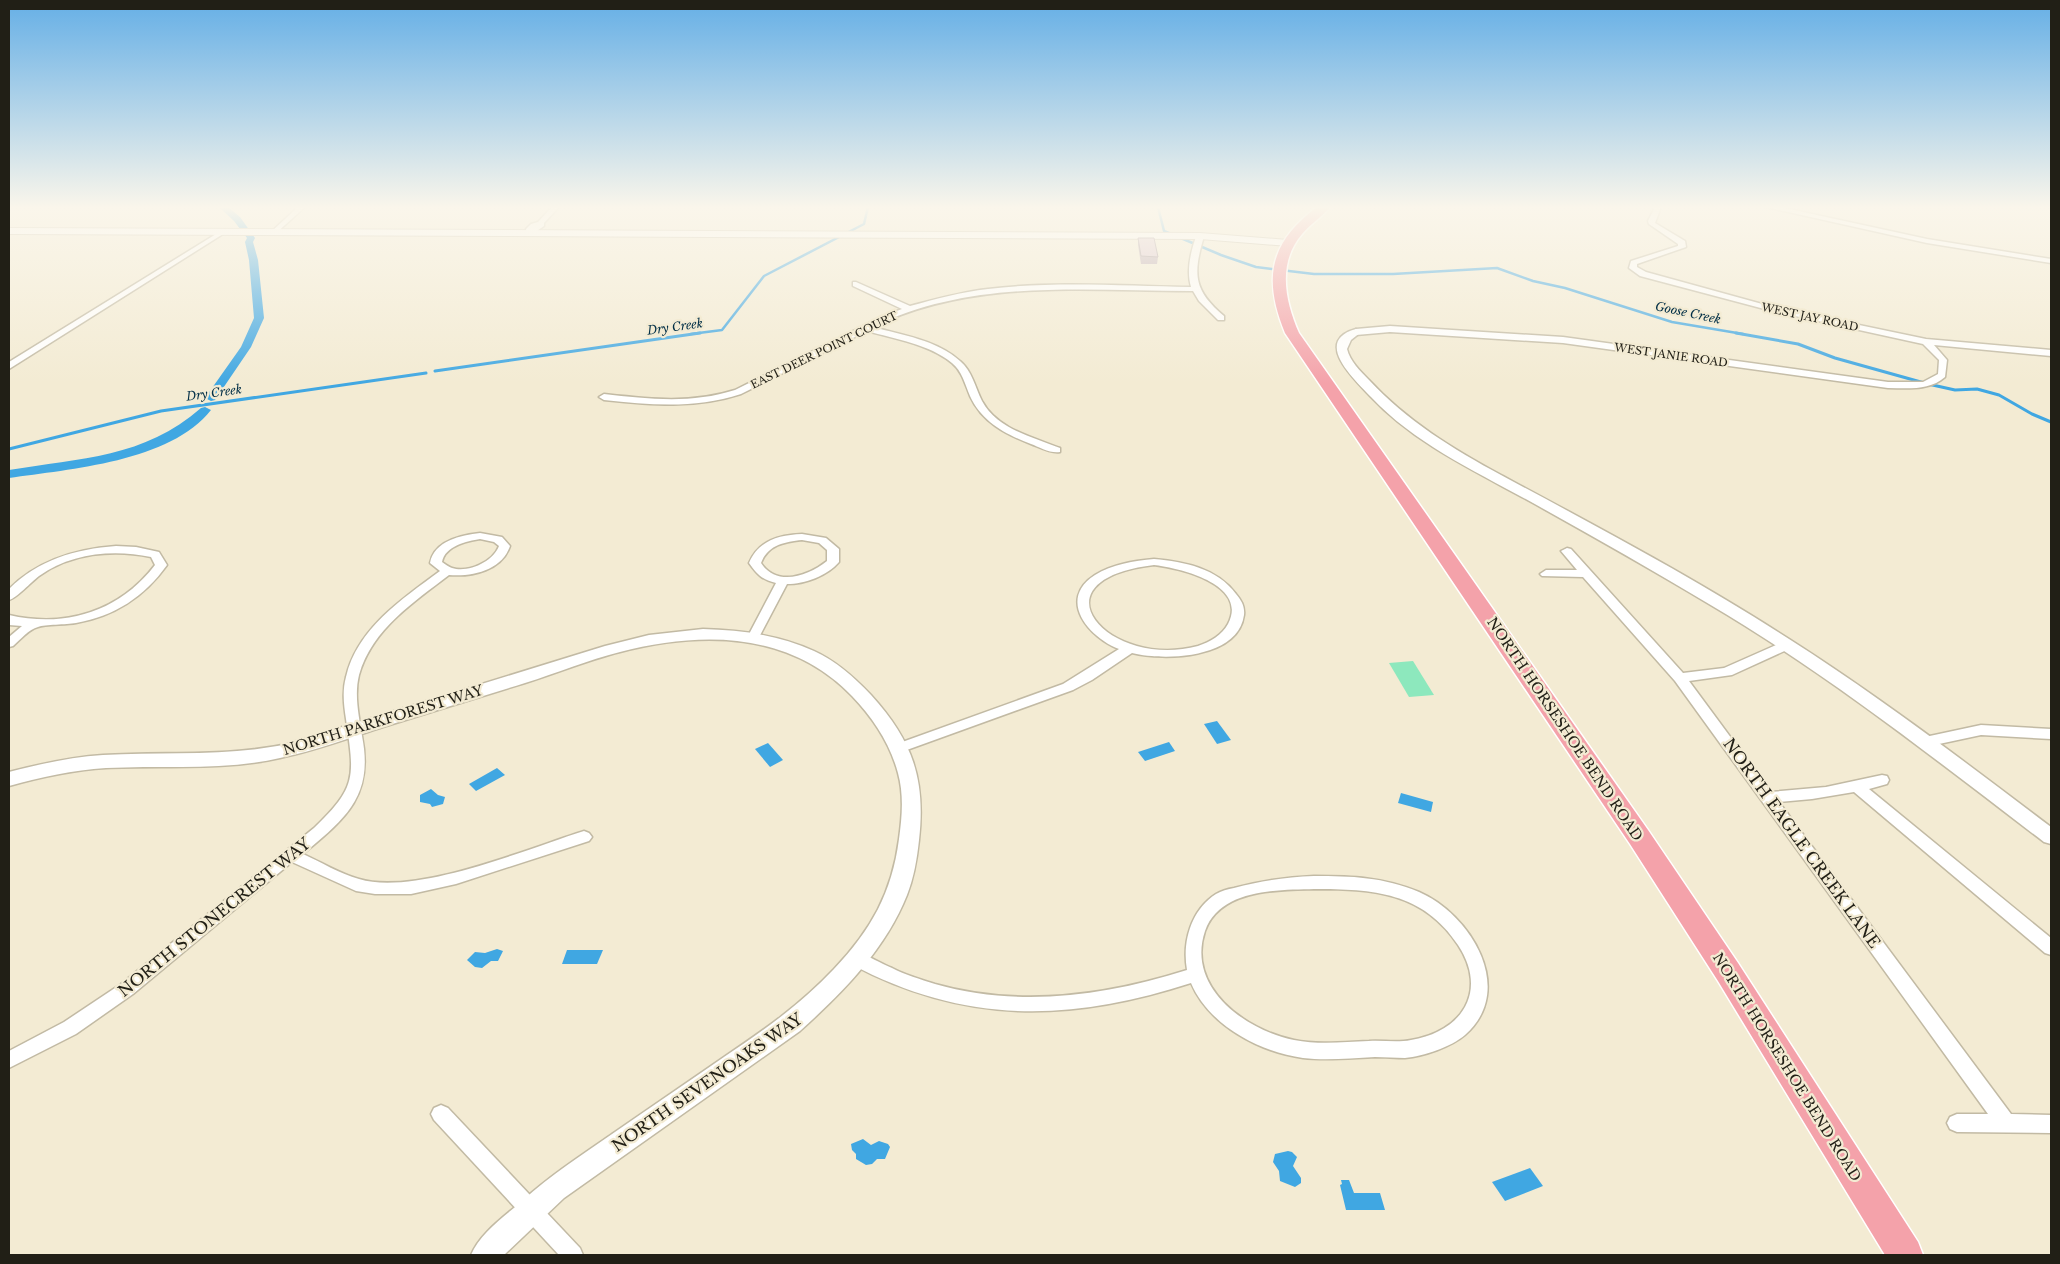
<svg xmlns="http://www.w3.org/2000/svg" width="2060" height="1264" viewBox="0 0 2060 1264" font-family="'Libre Baskerville',serif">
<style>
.green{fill:#8de8bd}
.water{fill:#40a7e2}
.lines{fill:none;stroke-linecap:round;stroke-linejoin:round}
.stream-far1{stroke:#40a7e2;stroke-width:2.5}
.stream{stroke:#40a7e2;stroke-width:3}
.canal{fill:#40a7e2;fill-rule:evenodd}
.minor-casing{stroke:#c2baa4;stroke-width:3}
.tertiary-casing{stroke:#c2baa4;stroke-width:3}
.secondary-casing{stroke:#c2baa4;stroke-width:2}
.trunk-casing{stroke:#fff;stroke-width:3}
.minor{fill:#fff;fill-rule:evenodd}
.tertiary{fill:#fff;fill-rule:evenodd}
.secondary{fill:#fff;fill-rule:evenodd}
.trunk{fill:#f4a2aa;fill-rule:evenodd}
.wall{fill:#bba7b1}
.building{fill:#dac2ce;stroke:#998890}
.labels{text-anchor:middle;stroke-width:4.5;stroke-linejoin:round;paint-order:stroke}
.far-street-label{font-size:11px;fill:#211f16;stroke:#f3ebd3}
.far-water-label{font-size:12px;font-style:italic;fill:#002e46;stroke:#f3ebd3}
.street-label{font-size:14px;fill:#211f16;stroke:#f3ebd3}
.near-street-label{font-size:16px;fill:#211f16;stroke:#f3ebd3}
</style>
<rect width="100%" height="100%" fill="#f3ebd3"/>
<polygon class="green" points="1413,661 1434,695 1409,697 1389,663"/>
<g class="water">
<polygon points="1217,721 1231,740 1217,744 1204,724"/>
<polygon points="1169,742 1175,751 1145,761 1138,752"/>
<polygon points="768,743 783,760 770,767 755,749"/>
<polygon points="497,768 505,775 476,791 469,784"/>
<polygon points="431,789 438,795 445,797 443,804 432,807 430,804 420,802 420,795"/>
<polygon points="1401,793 1433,802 1431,812 1398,803"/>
<polygon points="497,949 503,951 498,961 491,961 482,968 475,967 467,960 475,952 485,953"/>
<polygon points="567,950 603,950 597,964 562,964"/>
<polygon points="863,1139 871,1145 879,1141 888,1144 890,1147 885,1159 877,1159 872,1164 866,1165 856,1159 856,1154 852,1150 851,1144"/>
<polygon points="1288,1151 1292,1152 1297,1157 1293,1166 1301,1178 1301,1183 1295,1187 1280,1181 1279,1171 1273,1162 1275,1154"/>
<polygon points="1530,1168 1543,1186 1505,1201 1492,1182"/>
<polygon points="1341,1180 1349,1180 1354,1193 1380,1193 1385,1210 1346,1210 1340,1185 1342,1184"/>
</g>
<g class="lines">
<g class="stream-far1">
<polyline points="1158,207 1164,231 1221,255 1256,267 1314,274 1393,274 1497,268 1533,281 1565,288 1672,322 1743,334"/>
<polyline points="691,334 722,330 764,276 864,224 868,207"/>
</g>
<g class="stream">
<polyline points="1736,333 1798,344 1835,358 1928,384 1955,390 1977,389 1999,395 2032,414 2051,422"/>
<polyline points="435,371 700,333"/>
<polyline points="9,449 161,411 426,373"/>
</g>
<g class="canal">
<polygon points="219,207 228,207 240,217 255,238 253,242 258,260 264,318 251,347 215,400 211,401 205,398 241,347 254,318 249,260 245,242 247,238 234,221"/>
<path d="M205 407 211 410C170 462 70 469 9 478V470C81 458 144 458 201 408Z"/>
</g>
<g class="minor-casing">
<g id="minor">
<polygon points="298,207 305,207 275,234 271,234 271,232"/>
<polygon points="552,207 559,207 544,223 544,226 531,235 527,235 526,229 531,224 538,222"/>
<path d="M1655 207H1661L1655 223 1685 241 1686 247 1637 264V267L1646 272 1773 307 1926 339 2051 350V356L1934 345 1947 360 1945 377C1929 391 1908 388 1888 388L1563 343 1390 332 1356 335 1352 332 1356 329 1390 326 1563 337 1888 382H1923L1938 374 1939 360 1923 344 1772 311 1640 276 1629 268 1631 261 1678 246V244L1649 224 1648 221Z"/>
<polygon points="1766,207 1780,207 1927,239 2051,259 2051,263 1927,243"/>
<polygon points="221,231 225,233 223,234 9,369 9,362"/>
<path d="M1197 234 1204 236C1193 274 1193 290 1224 316V320H1218L1199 301 1193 291C1086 291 972 278 873 327 902 335 937 340 960 361 972 371 975 387 982 401 997 429 1032 437 1060 448V452C1051 454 1039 447 1031 444 1005 434 982 422 970 396 965 384 962 371 952 363 929 344 895 339 867 331L741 394C695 409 652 405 604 400L599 397 604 394C649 399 691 404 735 390L881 317 902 309 853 286V282H856L910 306C936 299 961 292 988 289 1052 281 1126 286 1191 287 1186 270 1191 250 1197 234Z"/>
<path d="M480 533 502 537 510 546C502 570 473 577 449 575 414 602 372 629 359 675 354 695 359 717 362 736 374 796 346 818 303 854 321 862 340 874 359 879 415 896 527 849 584 831L589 833 592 837 589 841 456 884 411 894H375L356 891 292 862 133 994 76 1034 9 1068V1051L64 1022 121 984 314 828C358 786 354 776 346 719 344 706 342 691 346 677 357 629 402 599 440 571L430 563C434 541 461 535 480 533ZM480 539 494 542 499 546C493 562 468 573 452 568 449 567 445 564 442 562 445 546 467 541 480 539Z"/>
<path d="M802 534 826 538 839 549V562C827 576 805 584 787 584L757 641H749L747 638 776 583C762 580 757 574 749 563 759 540 779 535 802 534ZM802 540 819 543 827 550V561C808 576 777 587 761 563 768 545 784 542 802 540Z"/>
<path d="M116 546 136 547 159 552 167 565C144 597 115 616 76 623 66 625 45 624 38 627 29 629 20 640 13 646L9 647V637L22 626 9 625V615C65 628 119 612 155 565L151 557C113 549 71 553 39 576 31 582 17 598 9 600V589C38 560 75 549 116 546Z"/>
<polygon points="1567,548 1571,549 1683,673 1724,668 1783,642 1791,642 1793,645 1791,648 1732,675 1689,681 1771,792 1826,787 1882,775 1887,776 1889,780 1887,784 1869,789 2051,938 2051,955 2045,953 1854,792 1812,799 1779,802 2011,1114 2051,1115 2051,1133 1957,1132 1950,1129 1947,1123 1950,1117 1957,1114 1988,1114 1675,681 1583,577 1542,576 1540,574 1546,570 1577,570 1561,551"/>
<path d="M1154 559C1185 562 1217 568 1236 594 1241 600 1245 606 1244 615 1238 659 1164 661 1132 653L1092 680 1073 690 904 751H894L892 748 894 745 1063 684 1119 649C1090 638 1056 600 1095 575 1112 564 1134 561 1154 559ZM1154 565C1179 568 1249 584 1228 624 1222 635 1210 642 1198 646 1109 670 1028 580 1154 565Z"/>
<polygon points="1981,725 2051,729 2051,739 1981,735 1925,747 1920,745 1918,742 1920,739 1925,737"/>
<path d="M1314 876C1351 876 1384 877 1419 892 1470 914 1517 989 1465 1035 1451 1047 1424 1056 1405 1058 1395 1058 1385 1057 1375 1057 1351 1058 1327 1061 1303 1058 1259 1052 1209 1025 1191 983 1071 1022 965 1025 851 964L849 959 851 954 857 952C869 956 880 963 892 968 905 975 920 979 935 984 1019 1008 1105 996 1187 970 1182 942 1191 910 1216 894 1221 891 1228 889 1234 888 1261 881 1286 877 1314 876ZM1314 889C1373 889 1423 892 1458 945 1489 992 1461 1032 1411 1040 1397 1043 1383 1040 1369 1041 1344 1042 1319 1045 1294 1040 1245 1030 1186 987 1205 931 1220 889 1278 890 1314 889Z"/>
<polygon points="441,1105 448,1108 580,1248 583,1255 559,1255 434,1120 431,1114 434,1108"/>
</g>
</g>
<g class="tertiary-casing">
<g id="tertiary">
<path d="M1356 329 1361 332 1351 340 1347 349C1350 361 1360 371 1369 380 1407 421 1453 449 1501 475 1598 527 1696 579 1789 639 1880 697 1965 762 2051 827V844L2044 842C1935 759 1828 674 1709 604 1651 569 1592 536 1533 503 1477 472 1415 444 1371 397 1355 380 1312 341 1356 329Z"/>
<path d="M703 629C742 630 779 635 814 651 836 661 854 677 871 695 912 740 926 779 919 840 917 859 914 877 907 895 885 950 843 992 800 1031L564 1198 504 1255H471C480 1233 504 1217 522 1201 551 1175 583 1154 615 1132 651 1107 688 1082 724 1057 764 1030 800 1005 834 969 871 930 892 893 899 839 902 817 904 795 898 773 890 743 873 718 852 696 790 631 701 631 620 652 588 660 557 673 525 683 478 698 430 712 383 727 349 738 315 751 280 758 223 771 164 765 106 768 73 770 41 777 9 786V772C40 764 71 757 103 755 165 751 227 757 287 744L605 646 649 635Z"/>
</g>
</g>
<g class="secondary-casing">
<polygon id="secondary" points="9,228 1200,233 1288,240 1293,243 1288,246 1200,239 9,234"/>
</g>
<g class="trunk-casing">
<path id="trunk" d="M1317 207H1330C1322 217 1310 224 1302 234 1277 263 1285 301 1299 333L1648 830 1738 963 1918 1242 1923 1255H1885L1718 981 1630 844 1285 333C1263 279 1269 243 1317 207Z"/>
</g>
<use href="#minor" class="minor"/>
<use href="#tertiary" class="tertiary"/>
<use href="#secondary" class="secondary"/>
<use href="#trunk" class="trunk"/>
</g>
<polygon class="wall" points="1138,238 1158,257 1157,264 1141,264 1138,245"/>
<polygon class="building" points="1138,238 1154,238 1158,257 1141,256"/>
<linearGradient id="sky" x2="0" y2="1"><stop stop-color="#65afe6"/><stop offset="0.54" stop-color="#faf6eb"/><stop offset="1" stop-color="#faf6eb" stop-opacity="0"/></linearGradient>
<rect width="2060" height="384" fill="url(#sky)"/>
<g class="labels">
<g class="far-street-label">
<text transform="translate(1810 317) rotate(12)" y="4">WEST JAY ROAD</text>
<text transform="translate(824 350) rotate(-26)" y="4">EAST DEER POINT COURT</text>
<text transform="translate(1671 355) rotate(8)" y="4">WEST JANIE ROAD</text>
</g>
<g class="far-water-label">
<text transform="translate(1688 313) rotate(12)" y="4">Goose Creek</text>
<text transform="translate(675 327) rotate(-8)" y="4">Dry Creek</text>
<text transform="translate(214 393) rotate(-8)" y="4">Dry Creek</text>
</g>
<g class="street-label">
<text transform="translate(383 720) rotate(-17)" y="5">NORTH PARKFOREST WAY</text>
<text transform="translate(1565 729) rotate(56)" y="5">NORTH HORSESHOE BEND ROAD</text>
<text transform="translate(1787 1067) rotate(58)" y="5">NORTH HORSESHOE BEND ROAD</text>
</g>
<g class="near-street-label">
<text transform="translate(1802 843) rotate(54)" y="6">NORTH EAGLE CREEK LANE</text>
<text transform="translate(214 917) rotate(-39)" y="6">NORTH STONECREST WAY</text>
<text transform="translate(707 1082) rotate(-35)" y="6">NORTH SEVENOAKS WAY</text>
</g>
</g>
<rect width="2060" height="1264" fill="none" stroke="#211f16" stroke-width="20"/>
</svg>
